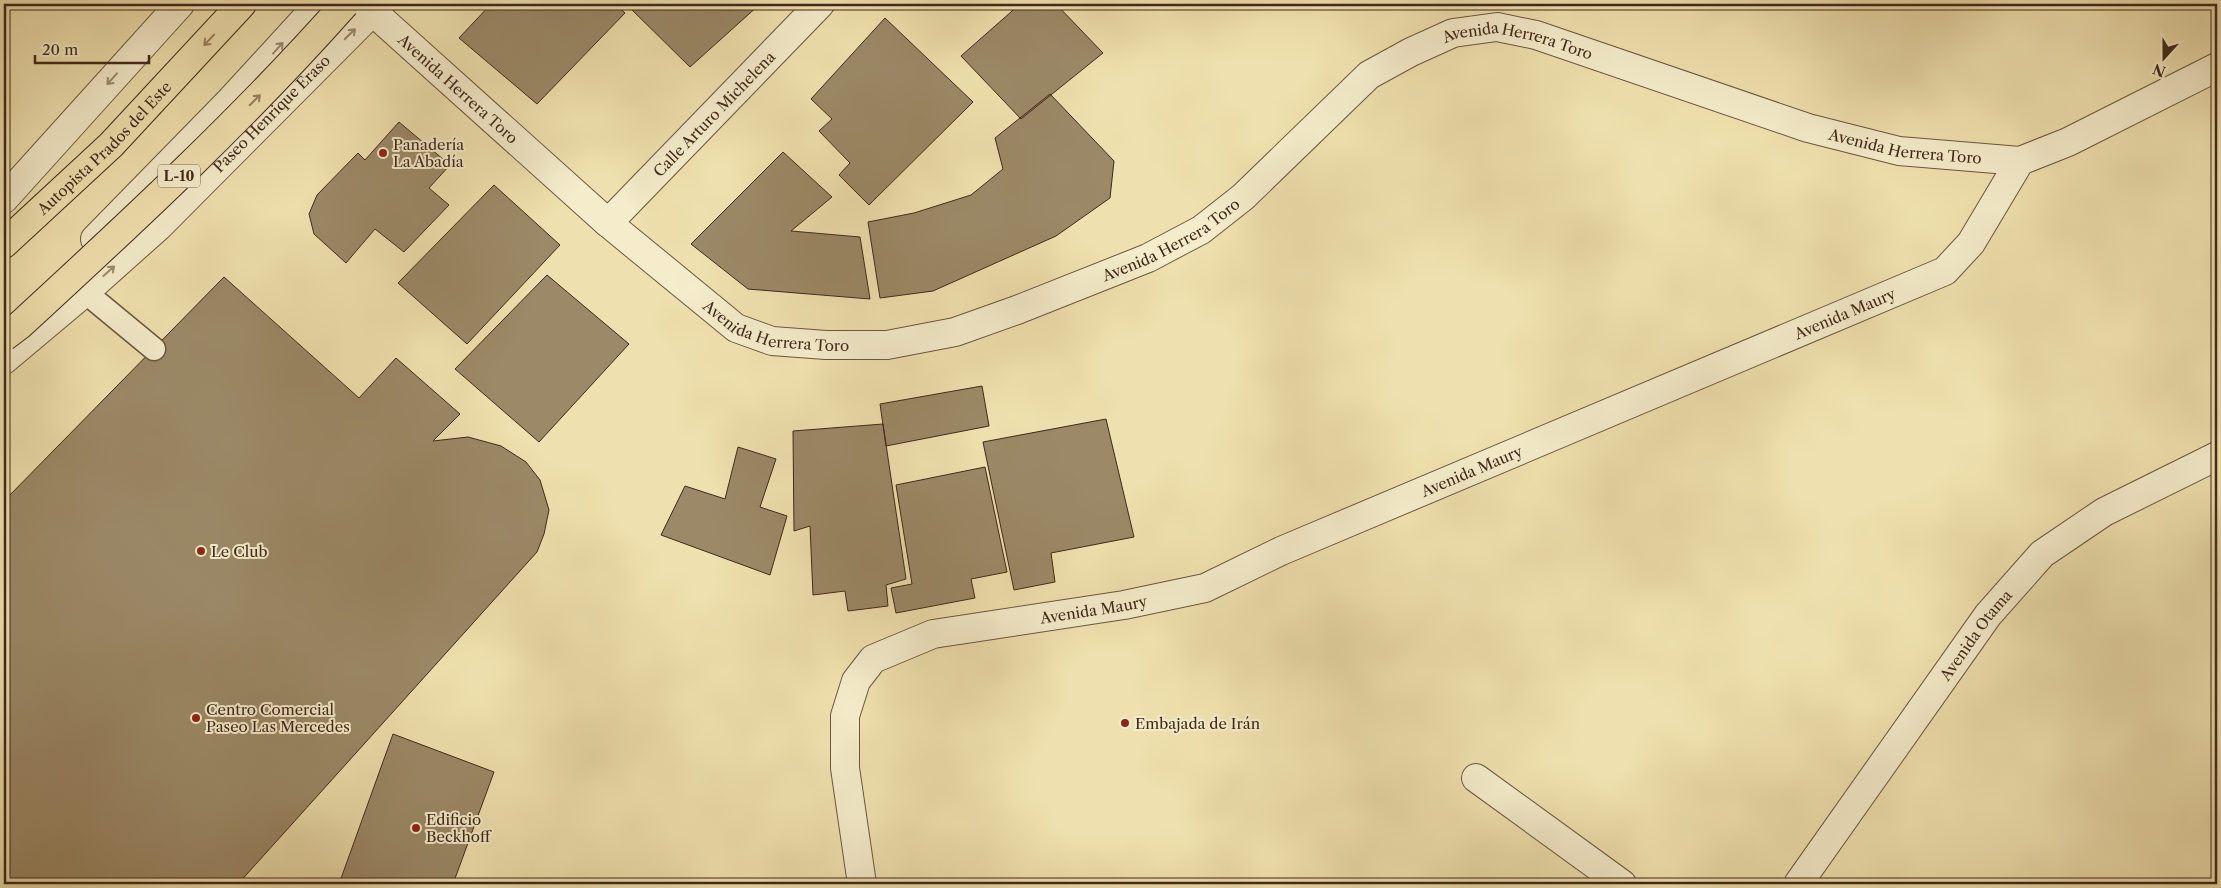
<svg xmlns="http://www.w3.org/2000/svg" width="2221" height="888" viewBox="0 0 2221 888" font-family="'Libre Caslon Text',serif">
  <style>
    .building { fill: #9b8967; stroke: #3f291a }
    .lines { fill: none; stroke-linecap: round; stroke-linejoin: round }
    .service-casing { stroke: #6b573f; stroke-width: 25 }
    .minor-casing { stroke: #6b573f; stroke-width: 30 }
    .tertiary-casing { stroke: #6b573f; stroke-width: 30 }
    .motorway-casing { stroke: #3f291a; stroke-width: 30 }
    .service { stroke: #f5eccb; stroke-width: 22 }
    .minor { stroke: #f5eccb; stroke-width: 28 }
    .tertiary { stroke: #f5eccb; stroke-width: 28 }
    .motorway { stroke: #efe1af; stroke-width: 28 }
    .motorway-bridge-casing { stroke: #3f291a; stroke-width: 30; stroke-linecap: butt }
    .motorway-bridge { stroke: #efe1af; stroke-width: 28 }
    .oneway { stroke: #9a8a72 }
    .oneway2 { stroke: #978564 }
    .poi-dot { fill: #8f2418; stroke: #f5eccb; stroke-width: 2 }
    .labels { text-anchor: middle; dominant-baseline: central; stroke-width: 4; stroke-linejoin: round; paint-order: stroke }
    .shield { fill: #f5eccb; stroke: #76644f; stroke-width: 1 }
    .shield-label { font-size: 14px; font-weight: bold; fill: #3f291a }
    .street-label { font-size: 15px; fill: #3f291a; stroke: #f5eccb }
    .poi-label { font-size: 15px; fill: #3f291a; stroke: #f5eccb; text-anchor: start }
  </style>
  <rect width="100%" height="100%" fill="#efe1af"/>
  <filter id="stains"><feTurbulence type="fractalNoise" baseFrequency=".004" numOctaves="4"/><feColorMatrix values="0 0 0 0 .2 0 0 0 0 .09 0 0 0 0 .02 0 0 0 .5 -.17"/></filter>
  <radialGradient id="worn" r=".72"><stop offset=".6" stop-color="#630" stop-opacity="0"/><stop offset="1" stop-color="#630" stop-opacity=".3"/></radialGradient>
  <path class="building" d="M491,4H615L625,13L537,104L459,38Z
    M626,4H759V5L690,67Z
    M1020,4H1056L1103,53L1021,119L961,56Z
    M885,18L973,102L869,205L839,175L850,163L819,131L832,119L811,99Z
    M1050,94L1114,161L1110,198L1056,236L933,291L880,298L868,222L914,213L971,195L1003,169L995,138Z
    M399,122L450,165L429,188L449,205L404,252L375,229L346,263L314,234L309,214L317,195L358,153L365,160Z
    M783,152L832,197L791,231L860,237L870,299L748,289L691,244Z
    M494,185L560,245L467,344L398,283Z
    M547,275L629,344L539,442L455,369Z
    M224,277L359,398L396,358L460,414L433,441L468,437L501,446L526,462L540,480L549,510L544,534L537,552L238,884H4V501Z
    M982,386L989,426L886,446L880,404Z
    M1106,419L1134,537L1051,553L1055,582L1014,590L983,442Z
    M883,424L906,579L886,585L888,606L848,611L845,591L813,595L810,526L794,531L793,431Z
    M738,447L776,459L760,507L787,516L770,575L661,535L685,486L725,499Z
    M985,467L1007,572L971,579L975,598L896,613L891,588L912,584L896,485Z
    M393,734L494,772L453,884H339Z"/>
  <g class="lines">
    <defs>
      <path id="service" d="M85,292L154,349"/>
      <g id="minor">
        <path id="s1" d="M372,11L608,223L736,328L772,341L826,345H887L955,332L1017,310L1148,258L1201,230L1243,197L1369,75L1411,52L1453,33L1497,27L1536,35L1808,128L1899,151L2020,161"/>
        <path id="s2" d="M608,223L820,4"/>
        <path d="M1476,778L1622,884"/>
        <path id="s3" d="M862,884L845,768V716L856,681L873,659L933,634L1124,605L1205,588L1281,551L1945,271L1971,243L2020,161L2068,142L2217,67"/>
        <path id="s4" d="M1798,884L1988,615L2042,554L2104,512L2217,456"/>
      </g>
      <g id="tertiary">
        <path d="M4,199L180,4"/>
        <path d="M95,239L231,100L319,4"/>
        <path id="s5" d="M4,360L85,292L159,226L380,4"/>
      </g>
      <g id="motorway">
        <path id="s6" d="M4,244L111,145L242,4"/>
      </g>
    </defs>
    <use href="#service" class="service-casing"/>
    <use href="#minor" class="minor-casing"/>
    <use href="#tertiary" class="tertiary-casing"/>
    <use href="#motorway" class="motorway-casing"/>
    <use href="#service" class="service"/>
    <use href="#minor" class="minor"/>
    <use href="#tertiary" class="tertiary"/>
    <use href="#motorway" class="motorway"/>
    <defs>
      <path id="motorway-bridge" d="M4,337L20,325C132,222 244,118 345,4"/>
    </defs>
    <use href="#motorway-bridge" class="motorway-bridge-casing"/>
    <use href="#motorway-bridge" class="motorway-bridge"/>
  </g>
  <defs><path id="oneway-shaft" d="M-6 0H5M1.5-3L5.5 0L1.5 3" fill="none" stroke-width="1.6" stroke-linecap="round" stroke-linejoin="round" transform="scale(1.25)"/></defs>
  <g class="oneway">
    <use href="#oneway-shaft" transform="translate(350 34) rotate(-45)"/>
    <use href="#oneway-shaft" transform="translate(278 48) rotate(-48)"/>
    <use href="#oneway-shaft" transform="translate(112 79) rotate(132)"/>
    <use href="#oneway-shaft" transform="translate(109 271) rotate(-42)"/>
  </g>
  <g class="oneway2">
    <use href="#oneway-shaft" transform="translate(209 40) rotate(133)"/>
    <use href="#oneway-shaft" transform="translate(255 100) rotate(-45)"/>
  </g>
  <g class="poi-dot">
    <circle cx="383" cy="153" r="5"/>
    <circle cx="201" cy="551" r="5"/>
    <circle cx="196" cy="718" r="5"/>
    <circle cx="1125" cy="723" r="5"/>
    <circle cx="416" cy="828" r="5"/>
  </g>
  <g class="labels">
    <rect class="shield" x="158" y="164.5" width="42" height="23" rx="4"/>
    <g class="shield-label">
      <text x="179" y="176">L-10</text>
    </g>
    <g class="street-label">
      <text stroke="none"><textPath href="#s1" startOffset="1361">Avenida Herrera Toro</textPath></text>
      <text stroke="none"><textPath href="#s1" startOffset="116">Avenida Herrera Toro</textPath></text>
      <text stroke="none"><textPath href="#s5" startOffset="364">Paseo Henrique Eraso</textPath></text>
      <text stroke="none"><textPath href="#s2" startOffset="152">Calle Arturo Michelena</textPath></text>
      <text stroke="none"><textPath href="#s1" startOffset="1766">Avenida Herrera Toro</textPath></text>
      <text stroke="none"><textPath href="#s6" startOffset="139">Autopista Prados del Este</textPath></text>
      <text stroke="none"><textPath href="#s1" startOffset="941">Avenida Herrera Toro</textPath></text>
      <text stroke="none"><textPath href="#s3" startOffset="1271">Avenida Maury</textPath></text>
      <text stroke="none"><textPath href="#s1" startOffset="521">Avenida Herrera Toro</textPath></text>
      <text stroke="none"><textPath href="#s3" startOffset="866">Avenida Maury</textPath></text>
      <text stroke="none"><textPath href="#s3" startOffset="461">Avenida Maury</textPath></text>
      <text stroke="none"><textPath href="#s4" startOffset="306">Avenida Otama</textPath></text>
    </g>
    <g class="poi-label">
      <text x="393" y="144">Panadería<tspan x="393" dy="17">La Abadía</tspan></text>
      <text x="211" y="551">Le Club</text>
      <text x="206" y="709">Centro Comercial<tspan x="206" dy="17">Paseo Las Mercedes</tspan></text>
      <text x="1135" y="723">Embajada de Irán</text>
      <text x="426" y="819">Edificio<tspan x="426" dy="17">Beckhoff</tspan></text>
    </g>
  </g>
  <rect width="2221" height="888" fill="none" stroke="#efe1af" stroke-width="20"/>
  <rect x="5" y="5" width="2211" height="878" fill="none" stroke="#3f291a" stroke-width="2.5"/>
  <rect x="10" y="10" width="2201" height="868" fill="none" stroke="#3f291a"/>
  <g transform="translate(2164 58) rotate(201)" stroke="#f5eccb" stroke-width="4" paint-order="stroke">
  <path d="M0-4L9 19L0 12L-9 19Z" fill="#3f291a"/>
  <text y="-8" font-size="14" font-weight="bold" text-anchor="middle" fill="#3f291a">N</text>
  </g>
  <path d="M35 55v8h114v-8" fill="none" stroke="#3f291a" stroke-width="2.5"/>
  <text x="42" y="55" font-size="15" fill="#3f291a" stroke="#f5eccb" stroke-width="4" paint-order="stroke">20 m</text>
  <rect width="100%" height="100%" filter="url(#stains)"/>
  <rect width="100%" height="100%" fill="url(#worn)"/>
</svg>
